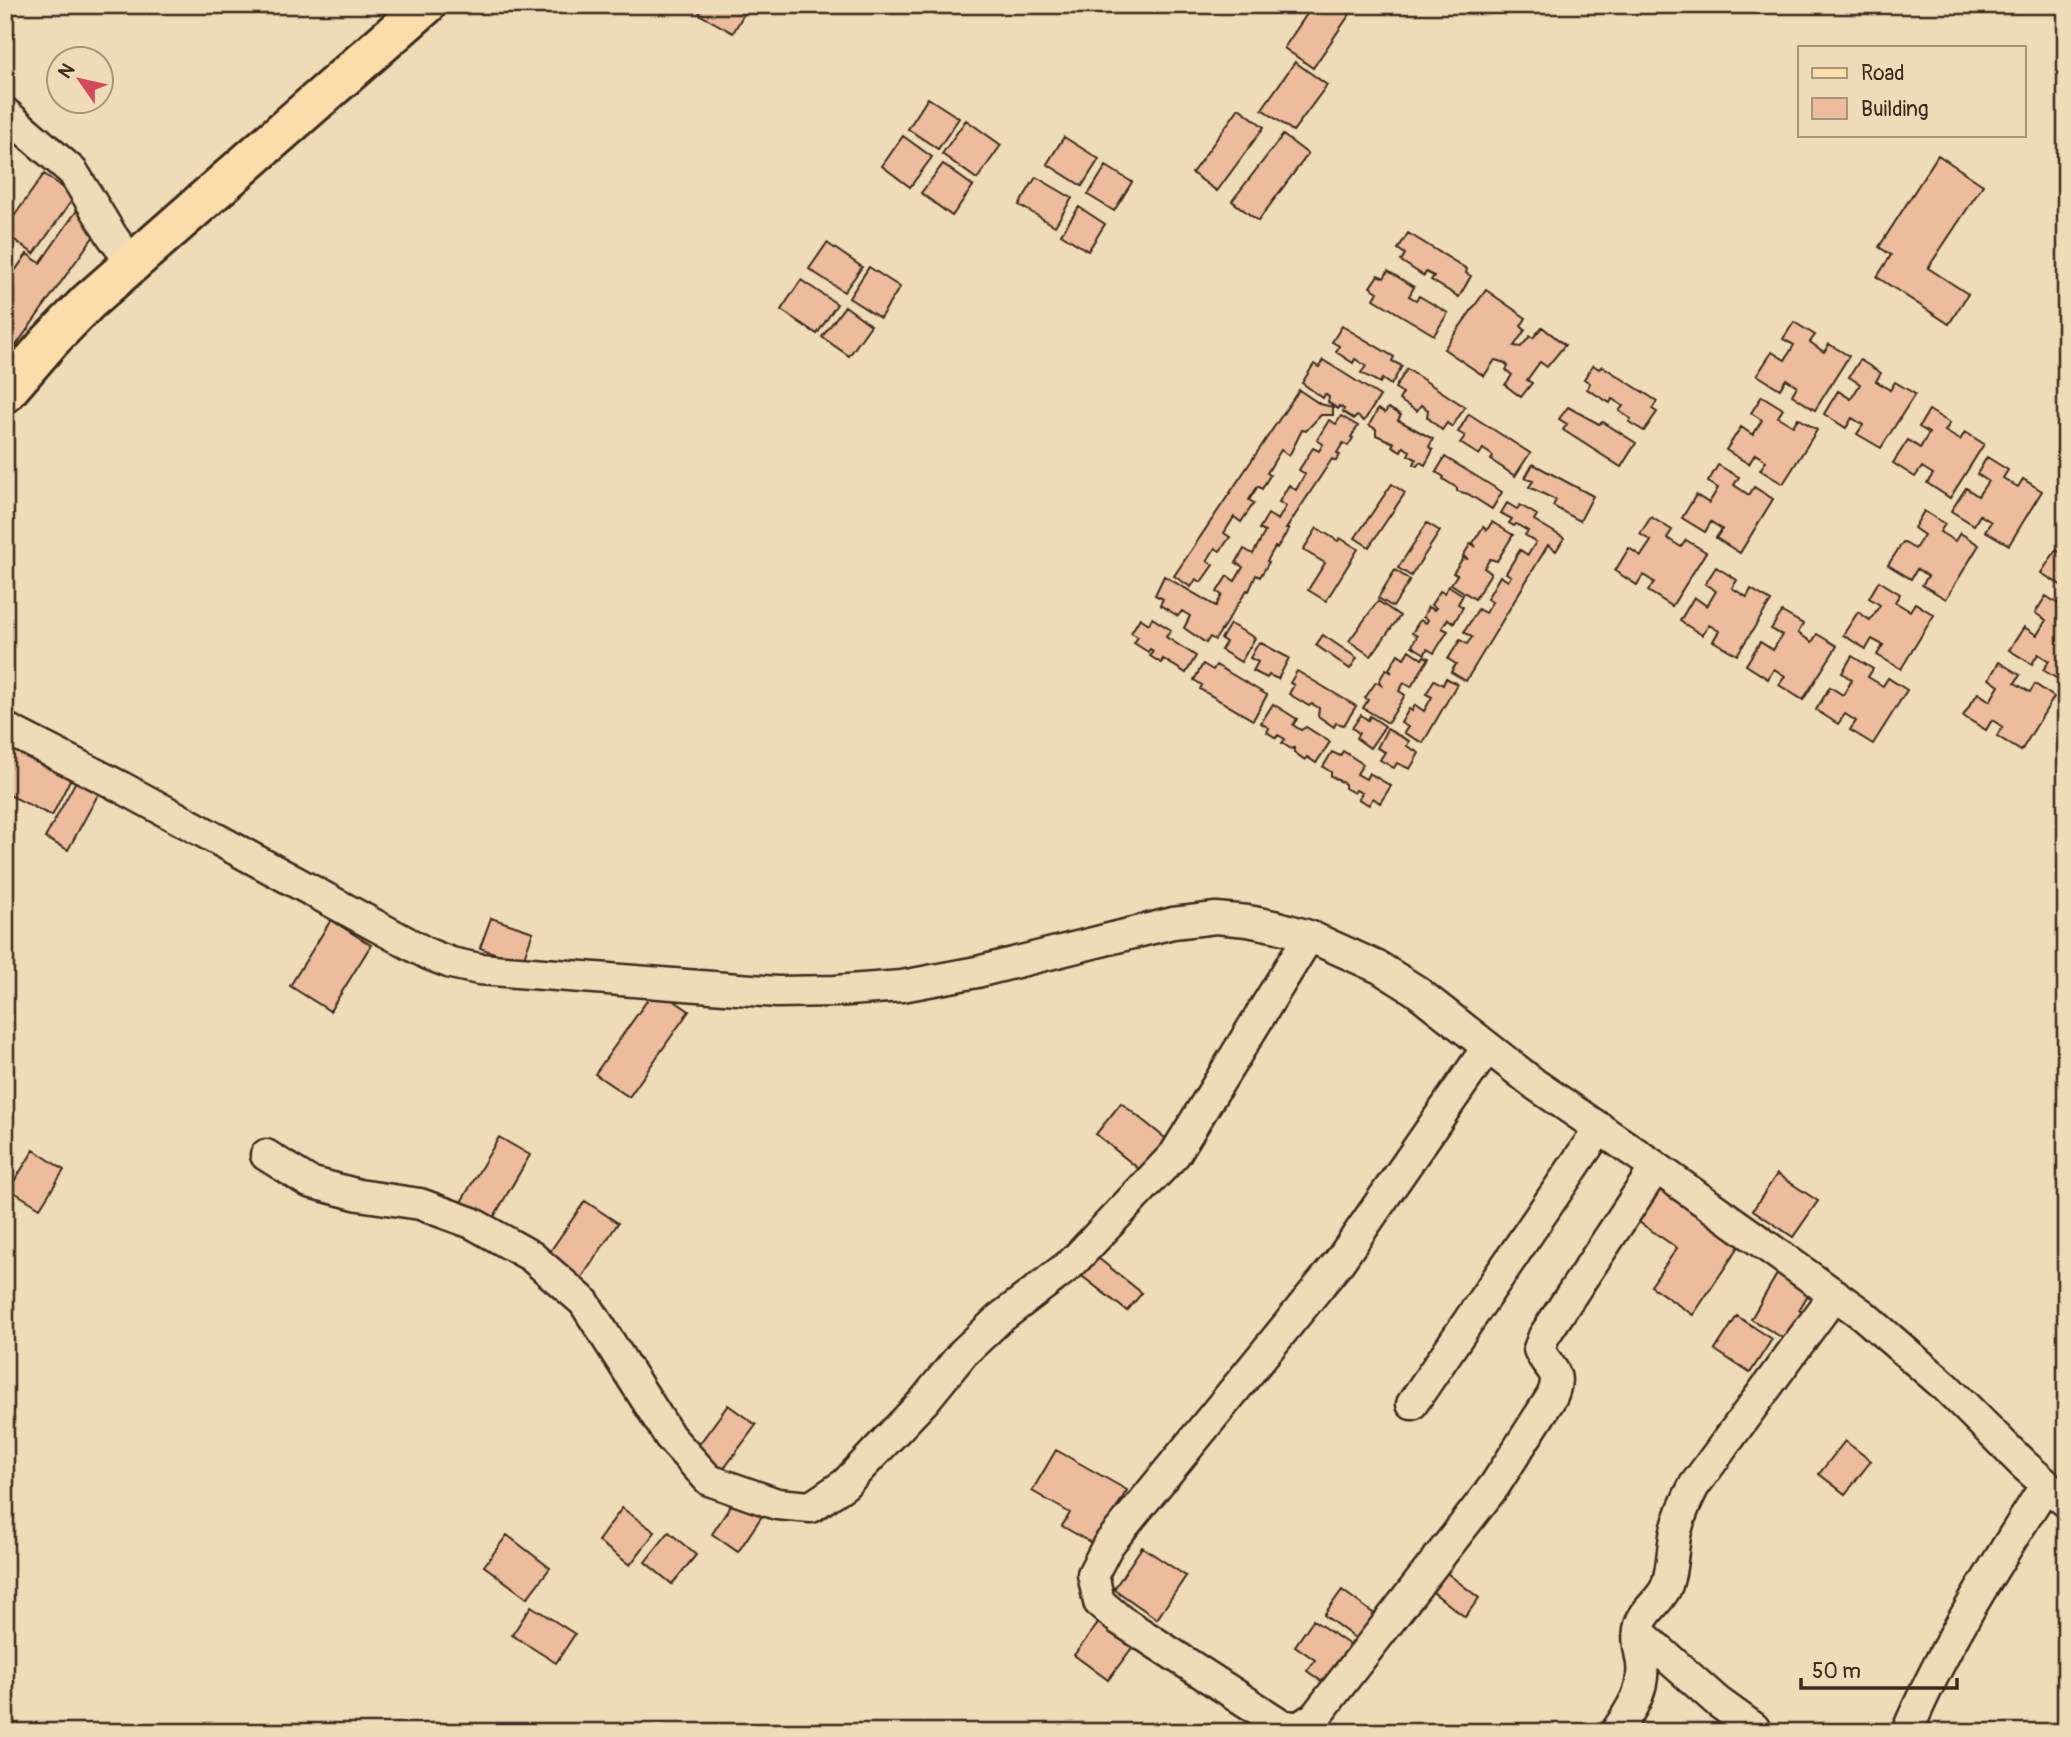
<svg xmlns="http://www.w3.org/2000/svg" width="2071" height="1737" viewBox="0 0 2071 1737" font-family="Pangolin,sans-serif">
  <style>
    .building { fill: #ecbc9c; stroke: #3b2a1e; stroke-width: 2 }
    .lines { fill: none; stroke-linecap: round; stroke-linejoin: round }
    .minor-casing { stroke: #3b2a1e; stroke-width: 35 }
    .major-casing { stroke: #3b2a1e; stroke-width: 44 }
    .minor { stroke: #f0dbb9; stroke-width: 30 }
    .major { stroke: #fbddab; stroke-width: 38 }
  </style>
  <rect width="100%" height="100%" fill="#f0dbb9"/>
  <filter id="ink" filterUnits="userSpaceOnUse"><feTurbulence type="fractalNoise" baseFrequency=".0143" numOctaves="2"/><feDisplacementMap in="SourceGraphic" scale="14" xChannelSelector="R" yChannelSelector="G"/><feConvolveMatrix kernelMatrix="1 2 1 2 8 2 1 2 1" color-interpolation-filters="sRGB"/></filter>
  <g filter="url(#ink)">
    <path class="building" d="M704,5H749L733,33L699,14Z
      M1313,5H1356L1313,68L1284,48Z
      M1295,62L1327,85L1293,131L1262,109Z
      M928,98L959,118L938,149L908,129Z
      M1239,108L1264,127L1217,191L1192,173Z
      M966,120L1001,145L977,179L942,154Z
      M1283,135L1308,154L1258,221L1232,201Z
      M903,136L932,157L910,187L882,166Z
      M1064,137L1099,159L1082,186L1047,164Z
      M1938,155L1983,185L1928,268L1968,294L1949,324L1877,277L1891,255L1879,247Z
      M943,164L973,186L952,216L921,193Z
      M1106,166L1132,182L1114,211L1088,195Z
      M44,174L75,196L34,254L5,233V229Z
      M1036,177L1072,198L1055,226L1019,205Z
      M1079,207L1105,224L1088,251L1061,234Z
      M78,209L101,226L7,358L5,357V285L27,254L40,263Z
      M1408,233L1467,269L1466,273L1471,276L1459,297L1431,280L1434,276L1426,272L1424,276L1401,261L1405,254L1398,249Z
      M827,243L862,267L844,292L809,269Z
      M869,267L900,287L880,318L849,298Z
      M1388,271L1414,287L1409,296L1416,300L1419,296L1448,313L1434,335L1374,299L1378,292L1370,287L1378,275L1384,278Z
      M801,280L837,304L817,334L781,310Z
      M1486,290L1526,318L1521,326L1525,330L1514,346L1521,347L1530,336L1533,338L1542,327L1565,345L1547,367L1540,362L1527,380L1532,383L1521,397L1505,385L1512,375L1506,370L1508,366L1505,363L1495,360L1484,376L1444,349Z
      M845,306L871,325L849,356L822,337Z
      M1794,322L1815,335L1810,342L1824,352L1829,344L1849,356L1815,410L1792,395L1797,386L1786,379L1780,389L1757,375L1772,352L1785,360L1794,345L1783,339Z
      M1342,326L1394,357L1392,361L1402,366L1391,385L1382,379L1380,383L1361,373L1366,366L1355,359L1353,363L1336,352L1339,346L1332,342Z
      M1323,360L1380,396L1364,421L1357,416L1354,419L1343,412L1344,409L1339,406L1338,409L1328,402L1329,397L1325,394L1323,398L1302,383L1314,364L1319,367Z
      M1860,360L1881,373L1876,381L1890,390L1895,382L1915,394L1881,448L1857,434L1863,425L1852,418L1846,428L1824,414L1838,391L1851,399L1860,384L1849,377Z
      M1593,365L1599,369L1602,366L1657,401L1652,409L1657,412L1644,431L1629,422L1631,419L1619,411L1623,406L1612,399L1610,403L1587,389L1590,383L1584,379Z
      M1407,369L1465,407L1452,427L1447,423L1442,430L1427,417L1428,410L1421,405L1417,411L1399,400L1403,393L1395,388Z
      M1299,390L1320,404L1333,407V415H1321L1306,431L1302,430L1289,456L1281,450L1267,473L1270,475L1262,489L1258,486L1249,500L1254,503L1241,522L1234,517L1224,533L1230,537L1220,551L1215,548L1207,561L1213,565L1201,582L1196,579L1191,587L1174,576Z
      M1762,396L1783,409L1778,417L1793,426L1798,418L1817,430L1783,484L1760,470L1766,461L1755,454L1749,464L1726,450L1741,427L1753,435L1762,420L1751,413Z
      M1568,407L1599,424L1603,422L1636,443L1621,467L1563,430L1567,424L1559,419Z
      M1388,408L1401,415L1398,420L1433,439L1429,447L1433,450L1425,465L1420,462L1417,466L1414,464L1416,459L1408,455L1410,451L1403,447L1401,451L1392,446L1394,443L1376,435V429L1369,425L1378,409L1385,413Z
      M1929,410L1950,423L1945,431L1960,440L1965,432L1984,444L1950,498L1927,483L1933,474L1922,467L1915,477L1893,463L1908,440L1920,448L1929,433L1919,427Z
      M1469,414L1530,453L1515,476L1491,460L1493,456L1483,449L1479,455L1460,443L1465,436L1458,432Z
      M1341,416L1358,426L1351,437L1353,438L1348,446L1343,443L1337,453L1340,455L1336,461L1332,459L1286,529H1289L1277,548L1275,547L1267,561L1269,562L1260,577L1256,575L1249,591L1247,590L1215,640L1210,637L1206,643L1184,628L1190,616L1182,611L1178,616L1160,605L1163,599L1155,595L1164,576L1216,606L1222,595L1217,592L1227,576L1235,581L1243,567L1236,563L1244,549L1253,554L1265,532L1259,529L1268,514L1278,520L1286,506L1279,502L1289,485L1296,490L1305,474L1299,470L1313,448L1319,451L1323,444L1317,440L1329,420L1336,424Z
      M1445,457L1502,492L1492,509L1468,494L1457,491V488L1443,479L1444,477L1436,472Z
      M1987,457L2008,470L2003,478L2018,487L2023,479L2042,491L2009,545L1985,531L1991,522L1980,515L1974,525L1951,511L1966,488L1978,496L1988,481L1977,474Z
      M1533,464L1593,496L1580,521L1553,506L1556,500L1529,487L1533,481L1525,478Z
      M1718,465L1739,477L1734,485L1749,495L1754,487L1773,499L1740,553L1716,538L1722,529L1711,522L1705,532L1682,518L1696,495L1709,503L1718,488L1708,482Z
      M1392,484L1405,493L1369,547L1355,538Z
      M1507,503L1517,509L1520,505L1537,515L1534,520L1564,538L1556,551L1548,545L1466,681L1451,672L1456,664L1448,659L1460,640L1467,644L1472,637L1464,632L1478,609L1485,613L1492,602L1487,599L1500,576L1508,581L1511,576L1506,573L1520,550L1528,555L1536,542L1525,535L1528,531L1516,524L1514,526L1509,523L1512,519L1501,513Z
      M1924,511L1945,524L1940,532L1955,541L1960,533L1979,545L1946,599L1922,585L1928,576L1917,569L1911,579L1888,565L1903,542L1915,549L1924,535L1914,528Z
      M1651,517L1672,530L1667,538L1681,547L1686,540L1706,552L1672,606L1648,591L1654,582L1643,575L1637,585L1615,571L1629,548L1641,556L1651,541L1640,534Z
      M1492,522L1513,535L1497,561L1490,559L1484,568L1491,573L1475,599L1451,584L1457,575L1453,573L1463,558L1468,559L1463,556L1471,543L1476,547L1473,543L1483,527L1487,530Z
      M1427,523L1440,531L1411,576L1398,568Z
      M1317,528L1338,541L1340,538L1358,549L1326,601L1308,590L1325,563L1303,550Z
      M2056,550L2066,556V583L2064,587L2041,573Z
      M1716,567L1737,580L1732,588L1747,597L1751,589L1771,601L1737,655L1713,641L1719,631L1709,625L1702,635L1680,621L1694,597L1707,606L1716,591L1705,584Z
      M1395,570L1410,580L1393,607L1378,598Z
      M1879,581L1900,594L1895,602L1910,611L1915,603L1934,615L1901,669L1877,655L1883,645L1872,639L1866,649L1843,635L1858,612L1870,620L1880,605L1869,598Z
      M1449,586L1463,595L1458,604L1463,607L1454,623L1448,619L1442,628L1448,631L1434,653L1427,649L1425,654L1412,646L1417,636L1412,633L1420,620L1426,623L1428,620L1423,617L1428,607L1434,610L1436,608L1431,605L1440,591L1444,593Z
      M2046,596L2066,609L2061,617L2066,620V684L2043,670L2049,661L2038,654L2032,664L2009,650L2024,627L2037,635L2046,620L2035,613Z
      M1378,601L1400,616L1371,656L1349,641Z
      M1782,612L1803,624L1798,633L1812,642L1817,634L1837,646L1803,700L1779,685L1785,676L1774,669L1768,679L1746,665L1760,642L1773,650L1782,635L1771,629Z
      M1140,618L1149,624L1152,618L1171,630L1166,637L1196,656L1186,673L1163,659L1161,663L1150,656L1153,651L1150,649L1148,652L1134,643L1138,637L1131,633Z
      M1230,624L1255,638L1241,662L1221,650L1226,642L1221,639Z
      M1323,635L1357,658L1350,669L1316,645Z
      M1259,642L1289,658L1278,679L1269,675L1267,678L1253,671L1258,662L1250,658Z
      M1409,650L1422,659L1424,656L1429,658L1411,687L1404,683L1399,691L1405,695L1388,723L1363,708L1368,700L1365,698L1376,682L1381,685L1379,681L1386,669L1392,673L1389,669L1398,654L1404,658Z
      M1852,656L1873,669L1868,677L1883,686L1888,678L1907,690L1873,744L1850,730L1856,721L1845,714L1838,724L1816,710L1830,687L1843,695L1852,680L1842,673Z
      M1999,662L2020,675L2015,683L2030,692L2035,684L2054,697L2021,751L1997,736L2003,727L1992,720L1986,730L1963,716L1978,693L1990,701L1999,686L1989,679Z
      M1203,664L1213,670L1216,665L1267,695L1253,720L1200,689L1202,685L1194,680Z
      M1297,671L1356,706L1344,725L1336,723L1334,727L1318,716L1319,708L1312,704L1309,706L1289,694L1294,685L1290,683Z
      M1446,678L1457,684L1423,743L1404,733L1408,727L1401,723L1409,709L1412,711L1415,705L1424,711L1432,697L1426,694L1434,680L1443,685Z
      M1273,704L1297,719L1293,725L1301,730L1306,727L1330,742L1316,763L1307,757L1305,760L1294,752V748L1291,749L1282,743L1285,739L1278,735L1276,738L1267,732L1269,728L1261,723Z
      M1361,715L1368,720L1370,716L1385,726L1370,748L1356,738L1359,733L1352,728Z
      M1387,729L1409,741L1407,746L1419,753L1410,769L1397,763L1394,768L1380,760L1385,752L1377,748Z
      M7,747L71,778L52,816L5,793Z
      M1343,751L1363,764L1357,774L1366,779L1369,773L1391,786L1380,803L1373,798L1369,805L1358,799L1362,793L1356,790L1354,793L1345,788V784L1331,776V772L1323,767L1332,752L1340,756Z
      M76,781L99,793L68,850L45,838Z
      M491,918L533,932L522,963L480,948Z
      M331,920L371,945L330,1011L290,986Z
      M656,988L689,1011L629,1097L595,1074Z
      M1121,1103L1170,1142L1145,1174L1096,1134Z
      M499,1137L530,1155L488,1227L457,1209Z
      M34,1150L64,1170L40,1208L9,1189Z
      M1777,1174L1818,1201L1793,1237L1753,1210Z
      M1655,1187L1740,1245L1693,1315L1651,1286L1677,1248L1633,1218Z
      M585,1201L618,1223L581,1279L547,1256Z
      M1093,1254L1142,1293L1127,1311L1078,1273Z
      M1780,1269L1812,1288L1799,1310L1807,1315L1791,1343L1751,1319Z
      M1737,1316L1772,1339L1750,1373L1715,1350Z
      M728,1405L756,1425L720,1474L692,1454Z
      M1845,1441L1871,1461L1845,1494L1819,1474Z
      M1056,1450L1127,1490L1095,1545L1062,1526L1070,1513L1032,1491Z
      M738,1495L764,1513L738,1552L712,1534Z
      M622,1508L655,1532L630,1565L598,1541Z
      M669,1532L696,1555L672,1584L645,1562Z
      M507,1535L550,1568L527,1598L484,1566Z
      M1142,1547L1186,1576L1157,1619L1114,1589Z
      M1443,1570L1479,1598L1465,1617L1429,1589Z
      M1342,1590L1377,1616L1359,1641L1324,1615Z
      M531,1606L575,1634L556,1663L512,1635Z
      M1104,1616L1137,1641L1108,1680L1074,1655Z
      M1313,1620L1353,1647L1327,1685L1307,1671L1315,1660L1295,1646Z"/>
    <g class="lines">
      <defs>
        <path id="minor" d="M5,113L73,172L112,236L131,262
          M5,728L121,787L428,954L451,963L479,969L777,992L835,991L902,986L977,972L1173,923L1216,918L1248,921L1278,927L1309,936L1380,968L1415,990L1536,1085L1656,1167L1863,1315L1946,1387L2023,1464L2066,1502
          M1487,1048L1339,1262L1108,1545L1093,1574L1099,1602L1120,1620L1282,1725L1298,1728L1315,1717L1495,1485L1552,1396C1563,1370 1548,1370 1539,1349L1544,1336L1656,1167
          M266,1155L309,1182L359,1195L420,1204L472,1223L531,1256L584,1302L670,1437L709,1480L777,1504L811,1507L845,1484L924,1401L963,1353L999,1319L1072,1263L1175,1154L1309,936
          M1412,1404L1600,1128
          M1639,1632L1718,1702L1754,1728
          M1616,1732C1631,1710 1645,1690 1642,1663C1640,1650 1636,1638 1640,1625C1644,1610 1662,1600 1667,1585C1673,1567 1672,1549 1676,1531C1680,1515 1686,1501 1694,1486L1835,1294
          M1907,1732C1944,1644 1995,1566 2045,1486"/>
        <path id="major" d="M5,393L50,341L88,302L426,5"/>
      </defs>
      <use href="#minor" class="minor-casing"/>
      <use href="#major" class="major-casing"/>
      <use href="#minor" class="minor"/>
      <use href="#major" class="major"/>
    </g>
  </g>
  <rect width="2071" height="1737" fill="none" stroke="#f0dbb9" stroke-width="28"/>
  <rect x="14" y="14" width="2043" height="1709" fill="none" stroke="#3b2a1e" stroke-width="2.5" filter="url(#ink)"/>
  <rect x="1798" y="46" width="228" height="91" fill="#f0dbb9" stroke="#a8947b" stroke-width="2"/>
  <rect x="1812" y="68" width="35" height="10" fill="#fbddab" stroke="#a8947b" stroke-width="2"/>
  <text x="1861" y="80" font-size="21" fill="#3b2a1e">Road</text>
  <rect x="1812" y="98" width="35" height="21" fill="#ecbc9c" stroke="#a8947b" stroke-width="2"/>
  <text x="1861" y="116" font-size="21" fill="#3b2a1e">Building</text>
  <g transform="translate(80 80) rotate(304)"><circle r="33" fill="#f0dbb9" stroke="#a8947b" stroke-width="2"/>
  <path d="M0-5L12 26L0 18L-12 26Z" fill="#d1495b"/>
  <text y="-10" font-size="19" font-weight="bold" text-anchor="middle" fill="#3b2a1e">N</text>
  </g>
  <path d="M1801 1678v10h156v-10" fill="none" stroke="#3b2a1e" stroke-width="3.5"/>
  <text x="1812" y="1678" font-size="21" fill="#3b2a1e" stroke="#f0dbb9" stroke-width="5" paint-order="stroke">50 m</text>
</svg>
